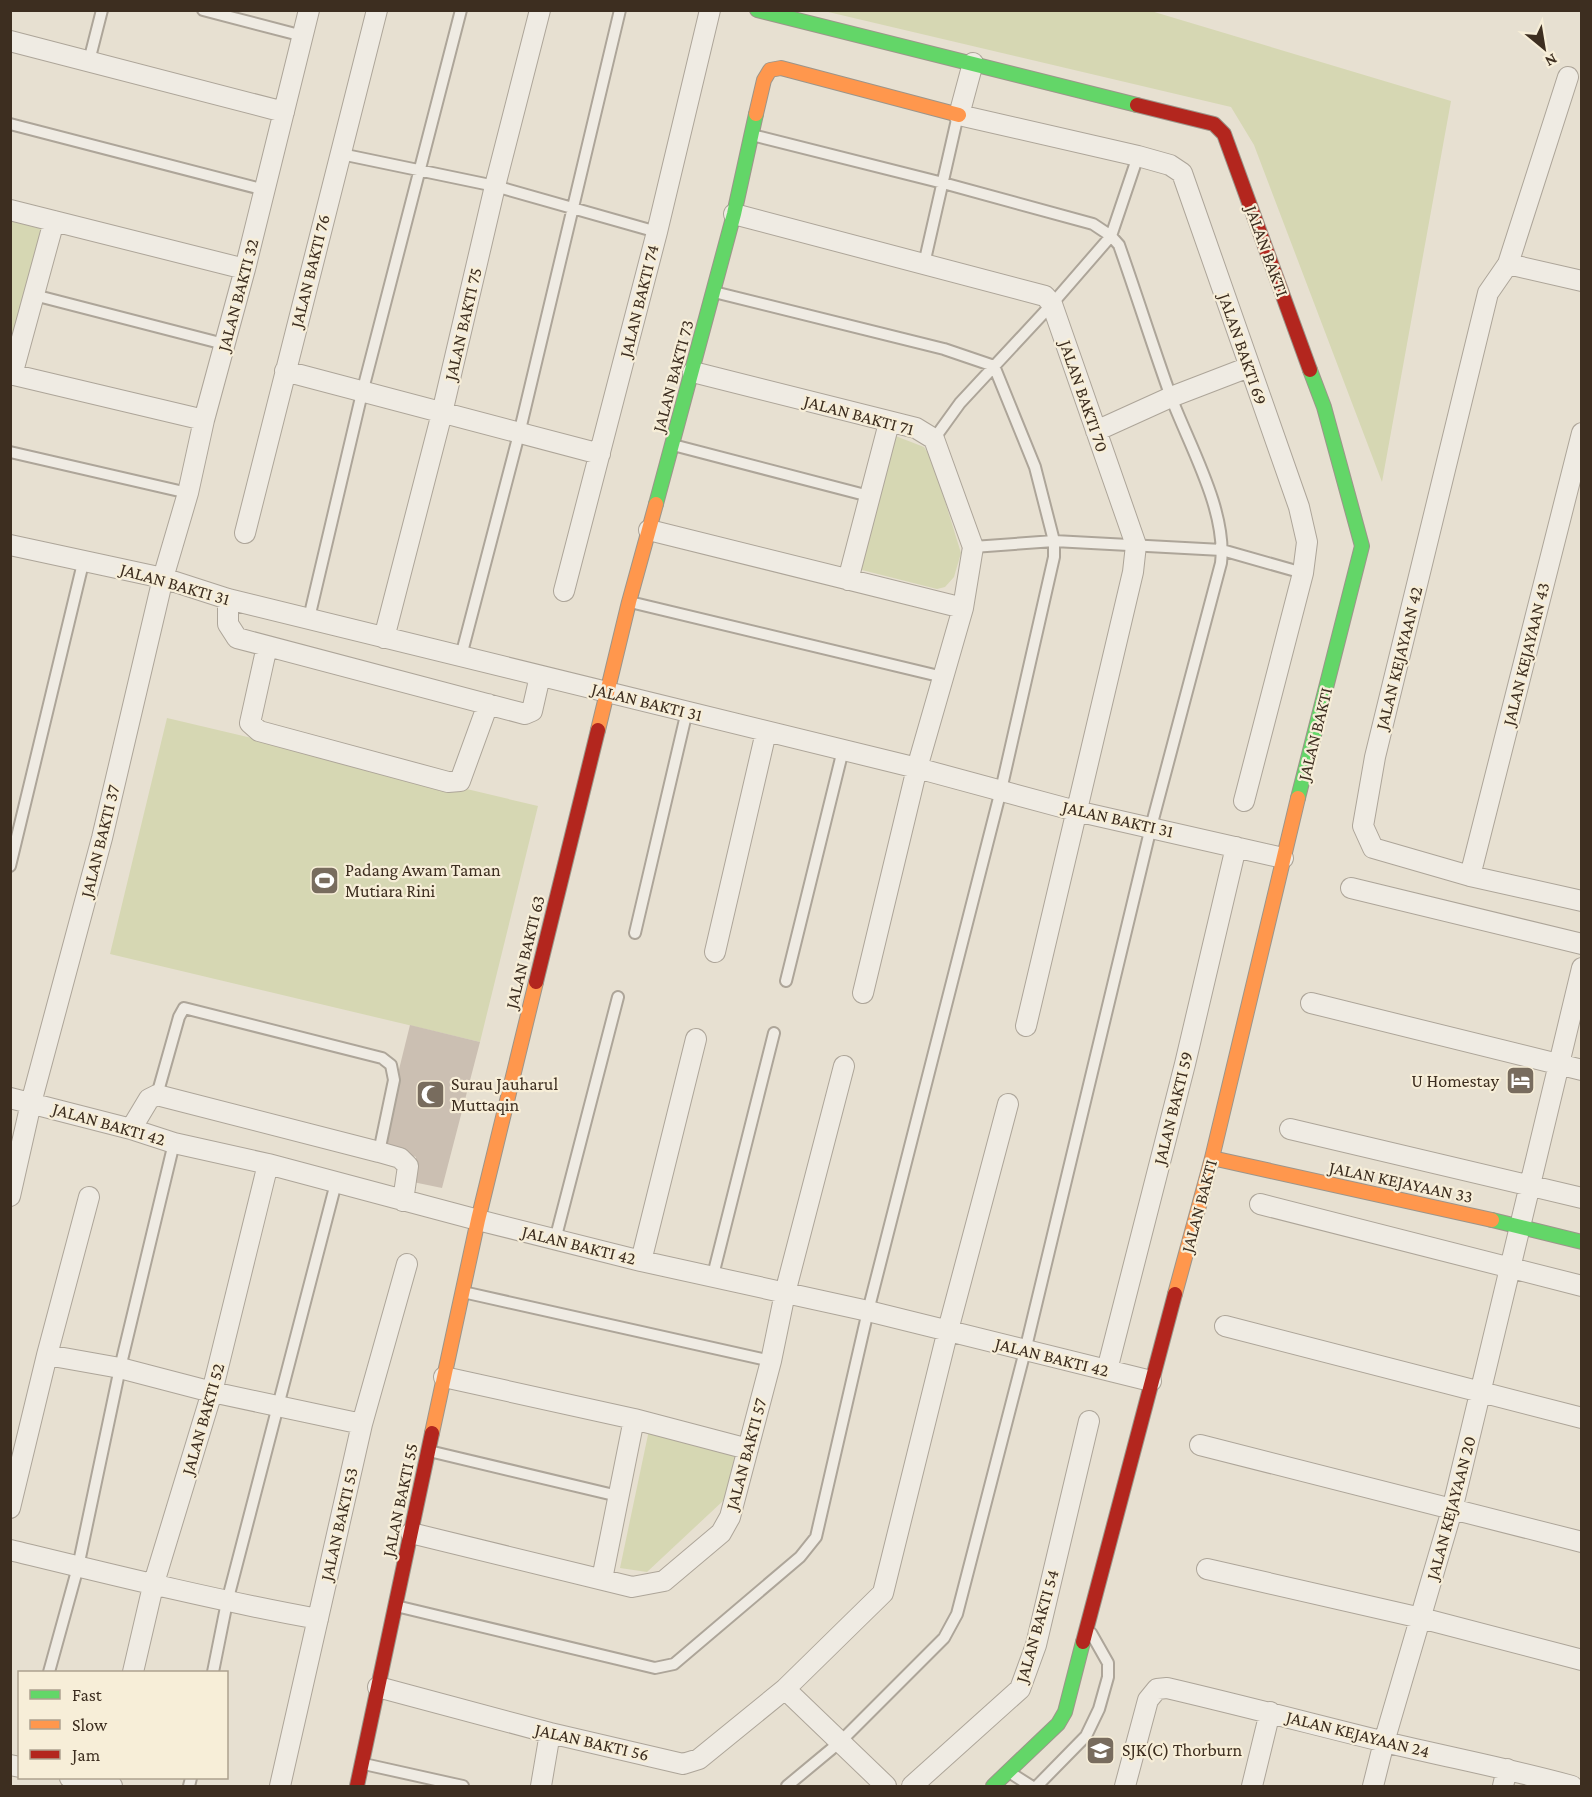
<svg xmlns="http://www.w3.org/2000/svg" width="1592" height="1797" viewBox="0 0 1592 1797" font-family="'Crimson Pro',serif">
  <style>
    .green { fill: #d6d7b3 }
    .building { fill: #cbbfb2 }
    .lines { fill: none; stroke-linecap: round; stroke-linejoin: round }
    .lane-casing { stroke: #ada599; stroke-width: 14 }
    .street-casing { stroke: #ada599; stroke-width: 22 }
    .fast-casing { stroke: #9c958a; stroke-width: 16 }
    .slow-casing { stroke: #9c958a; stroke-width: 16 }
    .jam-casing { stroke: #9c958a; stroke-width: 16 }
    .lane { stroke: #efebe3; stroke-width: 10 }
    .street { stroke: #efebe3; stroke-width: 20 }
    .fast { stroke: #63d668; stroke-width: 14 }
    .slow { stroke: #ff974d; stroke-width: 14 }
    .jam { stroke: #b3261e; stroke-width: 14 }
    .labels { text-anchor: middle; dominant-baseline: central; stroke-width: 4.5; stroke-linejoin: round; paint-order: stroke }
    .street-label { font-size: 18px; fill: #3d2e20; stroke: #f7eed8 }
    .poi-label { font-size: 18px; fill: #3d2e20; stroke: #f7eed8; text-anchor: start }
  </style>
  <rect width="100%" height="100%" fill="#e7e0d1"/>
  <path class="green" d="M824,11H1151L1451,101L1382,482L1254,145L1231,107Z
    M11,221L46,230L11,357Z
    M893,435L924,447L932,459L961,553L954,577L945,587L937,589L858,569Z
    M167,718L538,806L480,1042L110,954Z
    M649,1430L739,1453L724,1500L647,1572L620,1568Z"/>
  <path class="building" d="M410,1025L480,1042L442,1188L413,1182L416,1157L380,1146Z"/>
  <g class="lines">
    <defs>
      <path id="lane" d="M203,10L303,36
        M89,61L102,10
        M10,124L265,190
        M752,135L943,183L1093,224L1111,236L1119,245C1137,296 1153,347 1171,397C1190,447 1227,511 1221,563L1151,827L1025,1351L957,1614L944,1638L840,1742L787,1786
        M341,154L495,186L657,232
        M924,264L958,115
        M34,295L224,344
        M934,439L960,403L1052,304L1111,236L1138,156
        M673,445L869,496
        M10,452L188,493
        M973,547L1054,541L1222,550L1303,573
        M630,602L943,677
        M309,618L362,393L461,10
        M461,656L519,434L620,10
        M10,866L84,559
        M635,933L687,711
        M786,981L843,750
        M157,1095L179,1017L184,1008L382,1058L391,1065L394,1080L379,1152
        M555,1240L618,997
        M713,1275L774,1033
        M463,1292L771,1361
        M429,1451L618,1496
        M396,1606L655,1668L674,1664L800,1557L816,1537L868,1311L1001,790L1054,557V541L1035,467L994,366L944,349L714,292
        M49,1672L78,1567L120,1368L174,1143
        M213,1672L227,1602L336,1183
        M364,1764L463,1786
        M1009,1772L1031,1786
        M189,1786L191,1778
        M1037,1786L1086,1736L1099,1709L1108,1677V1663L1091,1633"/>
      <path id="street" d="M10,41L284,112
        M973,63L959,115L1138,156L1170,165L1182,173L1299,507L1307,542L1303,573L1244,801
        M1568,77L1508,264L1488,293L1375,757L1363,826L1373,848L1470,876L1582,901
        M10,210L245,269
        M734,214L1045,296L1052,304L1136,545L1133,572L1026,1026
        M1508,264L1582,281
        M285,371L600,454
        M693,372L916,428L934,439L973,547L963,608L917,768L863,993
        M10,374L204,420
        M12,375L54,221
        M1096,431L1171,397L1249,367
        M649,530L963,608
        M245,533L377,10
        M10,545L163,578L228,599L917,768L1076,811L1283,858
        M848,580L889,423
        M564,591L657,232L710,10
        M228,599V624L237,638L525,714L532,711L540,676
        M384,638L442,413L495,186L540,10
        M267,646L250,723L259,731L448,782L460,781L488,704
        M1470,876L1582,433
        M1351,888L1582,944
        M715,952L766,732
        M1311,1003L1582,1070
        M10,1098L131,1129L174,1143L268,1164L478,1220L641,1261L868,1311L1151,1381
        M131,1129L149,1099L157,1095L379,1152L400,1158L408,1166L403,1201
        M1290,1129L1582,1198
        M10,1196L31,1103L102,838L163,578L188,493L204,420L245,269L309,10
        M1260,1204L1582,1286
        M641,1261L696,1039
        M1225,1326L1582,1418
        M47,1355L120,1368L212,1392L362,1424
        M1107,1370L1185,1064L1236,847
        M444,1377L634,1419L748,1449
        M1200,1445L1582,1542
        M10,1508L47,1355L89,1197
        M411,1533L632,1587L664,1581L721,1533L730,1517L771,1361L785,1293L844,1066
        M10,1550C113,1575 214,1600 318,1619
        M1207,1569L1421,1618L1582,1660
        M602,1579L634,1419
        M133,1672L153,1586L212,1392L268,1164
        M378,1687L550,1733L683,1764L699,1759L785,1689L883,1593L948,1330L1008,1104
        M785,1689L886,1786
        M10,1765L20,1767
        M70,1778L112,1786
        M280,1786L362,1424L407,1264
        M541,1786L550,1733
        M912,1786L1020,1689L1036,1645L1089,1421
        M1125,1786L1148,1700L1157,1689L1167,1688C1240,1705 1312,1724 1385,1742C1447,1757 1510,1769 1572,1786
        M1252,1786L1270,1712
        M1373,1786L1384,1742L1452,1510L1582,968
        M1503,1786L1507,1769"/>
      <path id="fast" d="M757,10L1137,105
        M656,504L734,214L756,114
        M1298,798L1362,546L1324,407L1310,370
        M1492,1220L1582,1242
        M993,1786L1058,1724L1065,1712L1083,1642"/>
      <path id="slow" d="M756,114L764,80L770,70L781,68L959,115
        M598,730L629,602L656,504
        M1212,1158L1492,1220
        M1175,1294L1212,1158L1298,798
        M432,1433L478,1220L536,982"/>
      <path id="jam" d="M1137,105L1214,124L1224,134L1310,370
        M536,982L598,730
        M1083,1642L1175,1294
        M357,1786L432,1433"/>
    </defs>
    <use href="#lane" class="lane-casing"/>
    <use href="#street" class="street-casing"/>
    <use href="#fast" class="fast-casing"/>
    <use href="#slow" class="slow-casing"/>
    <use href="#jam" class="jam-casing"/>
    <use href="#lane" class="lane"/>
    <use href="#street" class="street"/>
    <use href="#fast" class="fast"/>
    <use href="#slow" class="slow"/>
    <use href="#jam" class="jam"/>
  </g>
  <defs>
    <symbol id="stadium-square" viewBox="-11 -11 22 22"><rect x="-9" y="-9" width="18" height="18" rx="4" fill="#786c5e" stroke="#f7eed8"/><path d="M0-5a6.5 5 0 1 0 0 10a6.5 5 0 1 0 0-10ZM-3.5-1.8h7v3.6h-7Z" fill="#fff"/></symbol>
    <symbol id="hotel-square" viewBox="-11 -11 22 22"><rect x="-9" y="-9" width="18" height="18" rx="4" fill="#786c5e" stroke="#f7eed8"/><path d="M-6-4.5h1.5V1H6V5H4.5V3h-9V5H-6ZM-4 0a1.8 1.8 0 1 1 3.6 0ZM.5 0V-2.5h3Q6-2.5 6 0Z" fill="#fff"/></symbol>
    <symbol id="mosque-square" viewBox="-11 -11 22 22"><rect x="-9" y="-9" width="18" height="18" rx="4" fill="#786c5e" stroke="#f7eed8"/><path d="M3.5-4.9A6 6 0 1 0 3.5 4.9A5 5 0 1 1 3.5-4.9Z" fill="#fff"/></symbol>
    <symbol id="school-square" viewBox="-11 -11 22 22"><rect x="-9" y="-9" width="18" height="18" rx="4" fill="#786c5e" stroke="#f7eed8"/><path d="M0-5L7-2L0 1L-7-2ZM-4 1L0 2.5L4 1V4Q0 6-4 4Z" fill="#fff"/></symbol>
  </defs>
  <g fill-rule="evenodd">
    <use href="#stadium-square" x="308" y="864" width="33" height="33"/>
    <use href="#hotel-square" x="1504" y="1064" width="33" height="33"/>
    <use href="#mosque-square" x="414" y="1078" width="33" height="33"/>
    <use href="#school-square" x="1084" y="1734" width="33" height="33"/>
  </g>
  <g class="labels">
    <g class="street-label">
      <text transform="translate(1267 251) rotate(70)">JALAN BAKTI</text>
      <text transform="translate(310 271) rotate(-76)">JALAN BAKTI 76</text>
      <text transform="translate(238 295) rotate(-75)">JALAN BAKTI 32</text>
      <text transform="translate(639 301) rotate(-76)">JALAN BAKTI 74</text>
      <text transform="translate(463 324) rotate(-77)">JALAN BAKTI 75</text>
      <text transform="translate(1243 349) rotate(71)">JALAN BAKTI 69</text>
      <text transform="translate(673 376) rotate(-75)">JALAN BAKTI 73</text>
      <text transform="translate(1084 396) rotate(71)">JALAN BAKTI 70</text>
      <text transform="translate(859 415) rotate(15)">JALAN BAKTI 71</text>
      <text transform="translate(175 584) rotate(16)">JALAN BAKTI 31</text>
      <text transform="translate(1526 654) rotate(-76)">JALAN KEJAYAAN 43</text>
      <text transform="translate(1399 658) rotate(-76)">JALAN KEJAYAAN 42</text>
      <text transform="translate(647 702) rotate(14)">JALAN BAKTI 31</text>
      <text transform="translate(1315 734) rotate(-76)">JALAN BAKTI</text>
      <text transform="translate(1118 819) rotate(13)">JALAN BAKTI 31</text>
      <text transform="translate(100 841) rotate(-76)">JALAN BAKTI 37</text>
      <text transform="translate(525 952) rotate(-76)">JALAN BAKTI 63</text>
      <text transform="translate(1173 1108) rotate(-76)">JALAN BAKTI 59</text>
      <text transform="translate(109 1124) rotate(16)">JALAN BAKTI 42</text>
      <text transform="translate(1401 1182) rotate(12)">JALAN KEJAYAAN 33</text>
      <text transform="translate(1199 1206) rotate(-75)">JALAN BAKTI</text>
      <text transform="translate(579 1245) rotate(14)">JALAN BAKTI 42</text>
      <text transform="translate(1052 1357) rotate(14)">JALAN BAKTI 42</text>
      <text transform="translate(203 1419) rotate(-74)">JALAN BAKTI 52</text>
      <text transform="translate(746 1454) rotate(-75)">JALAN BAKTI 57</text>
      <text transform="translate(400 1500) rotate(-78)">JALAN BAKTI 55</text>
      <text transform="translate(1451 1508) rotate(-75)">JALAN KEJAYAAN 20</text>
      <text transform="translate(339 1524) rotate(-77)">JALAN BAKTI 53</text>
      <text transform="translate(1037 1626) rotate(-74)">JALAN BAKTI 54</text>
      <text transform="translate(1358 1734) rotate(14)">JALAN KEJAYAAN 24</text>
      <text transform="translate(592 1742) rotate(13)">JALAN BAKTI 56</text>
    </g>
    <g class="poi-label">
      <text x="345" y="870">Padang Awam Taman<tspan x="345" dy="21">Mutiara Rini</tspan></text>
      <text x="1499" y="1081" text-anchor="end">U Homestay</text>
      <text x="451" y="1084">Surau Jauharul<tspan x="451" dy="21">Muttaqin</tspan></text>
      <text x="1122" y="1750">SJK(C) Thorburn</text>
    </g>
  </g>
  <rect width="1592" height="1797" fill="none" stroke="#3d2e20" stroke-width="24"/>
  <rect x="18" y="1671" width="210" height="108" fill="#f7eed8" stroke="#ada18e" stroke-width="1.5"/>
  <rect x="30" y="1690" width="30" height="9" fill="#63d668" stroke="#ada18e" stroke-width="1.5"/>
  <text x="72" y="1701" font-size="18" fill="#3d2e20">Fast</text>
  <rect x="30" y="1720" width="30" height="9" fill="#ff974d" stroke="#ada18e" stroke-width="1.5"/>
  <text x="72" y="1731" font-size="18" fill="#3d2e20">Slow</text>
  <rect x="30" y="1750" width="30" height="9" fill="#b3261e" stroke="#ada18e" stroke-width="1.5"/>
  <text x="72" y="1761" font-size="18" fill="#3d2e20">Jam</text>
  <g transform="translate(1544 48) rotate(150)" stroke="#f7eed8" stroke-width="4.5" paint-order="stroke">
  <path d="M0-4.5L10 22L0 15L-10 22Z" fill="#3d2e20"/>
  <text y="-9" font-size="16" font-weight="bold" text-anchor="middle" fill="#3d2e20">N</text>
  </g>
</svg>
